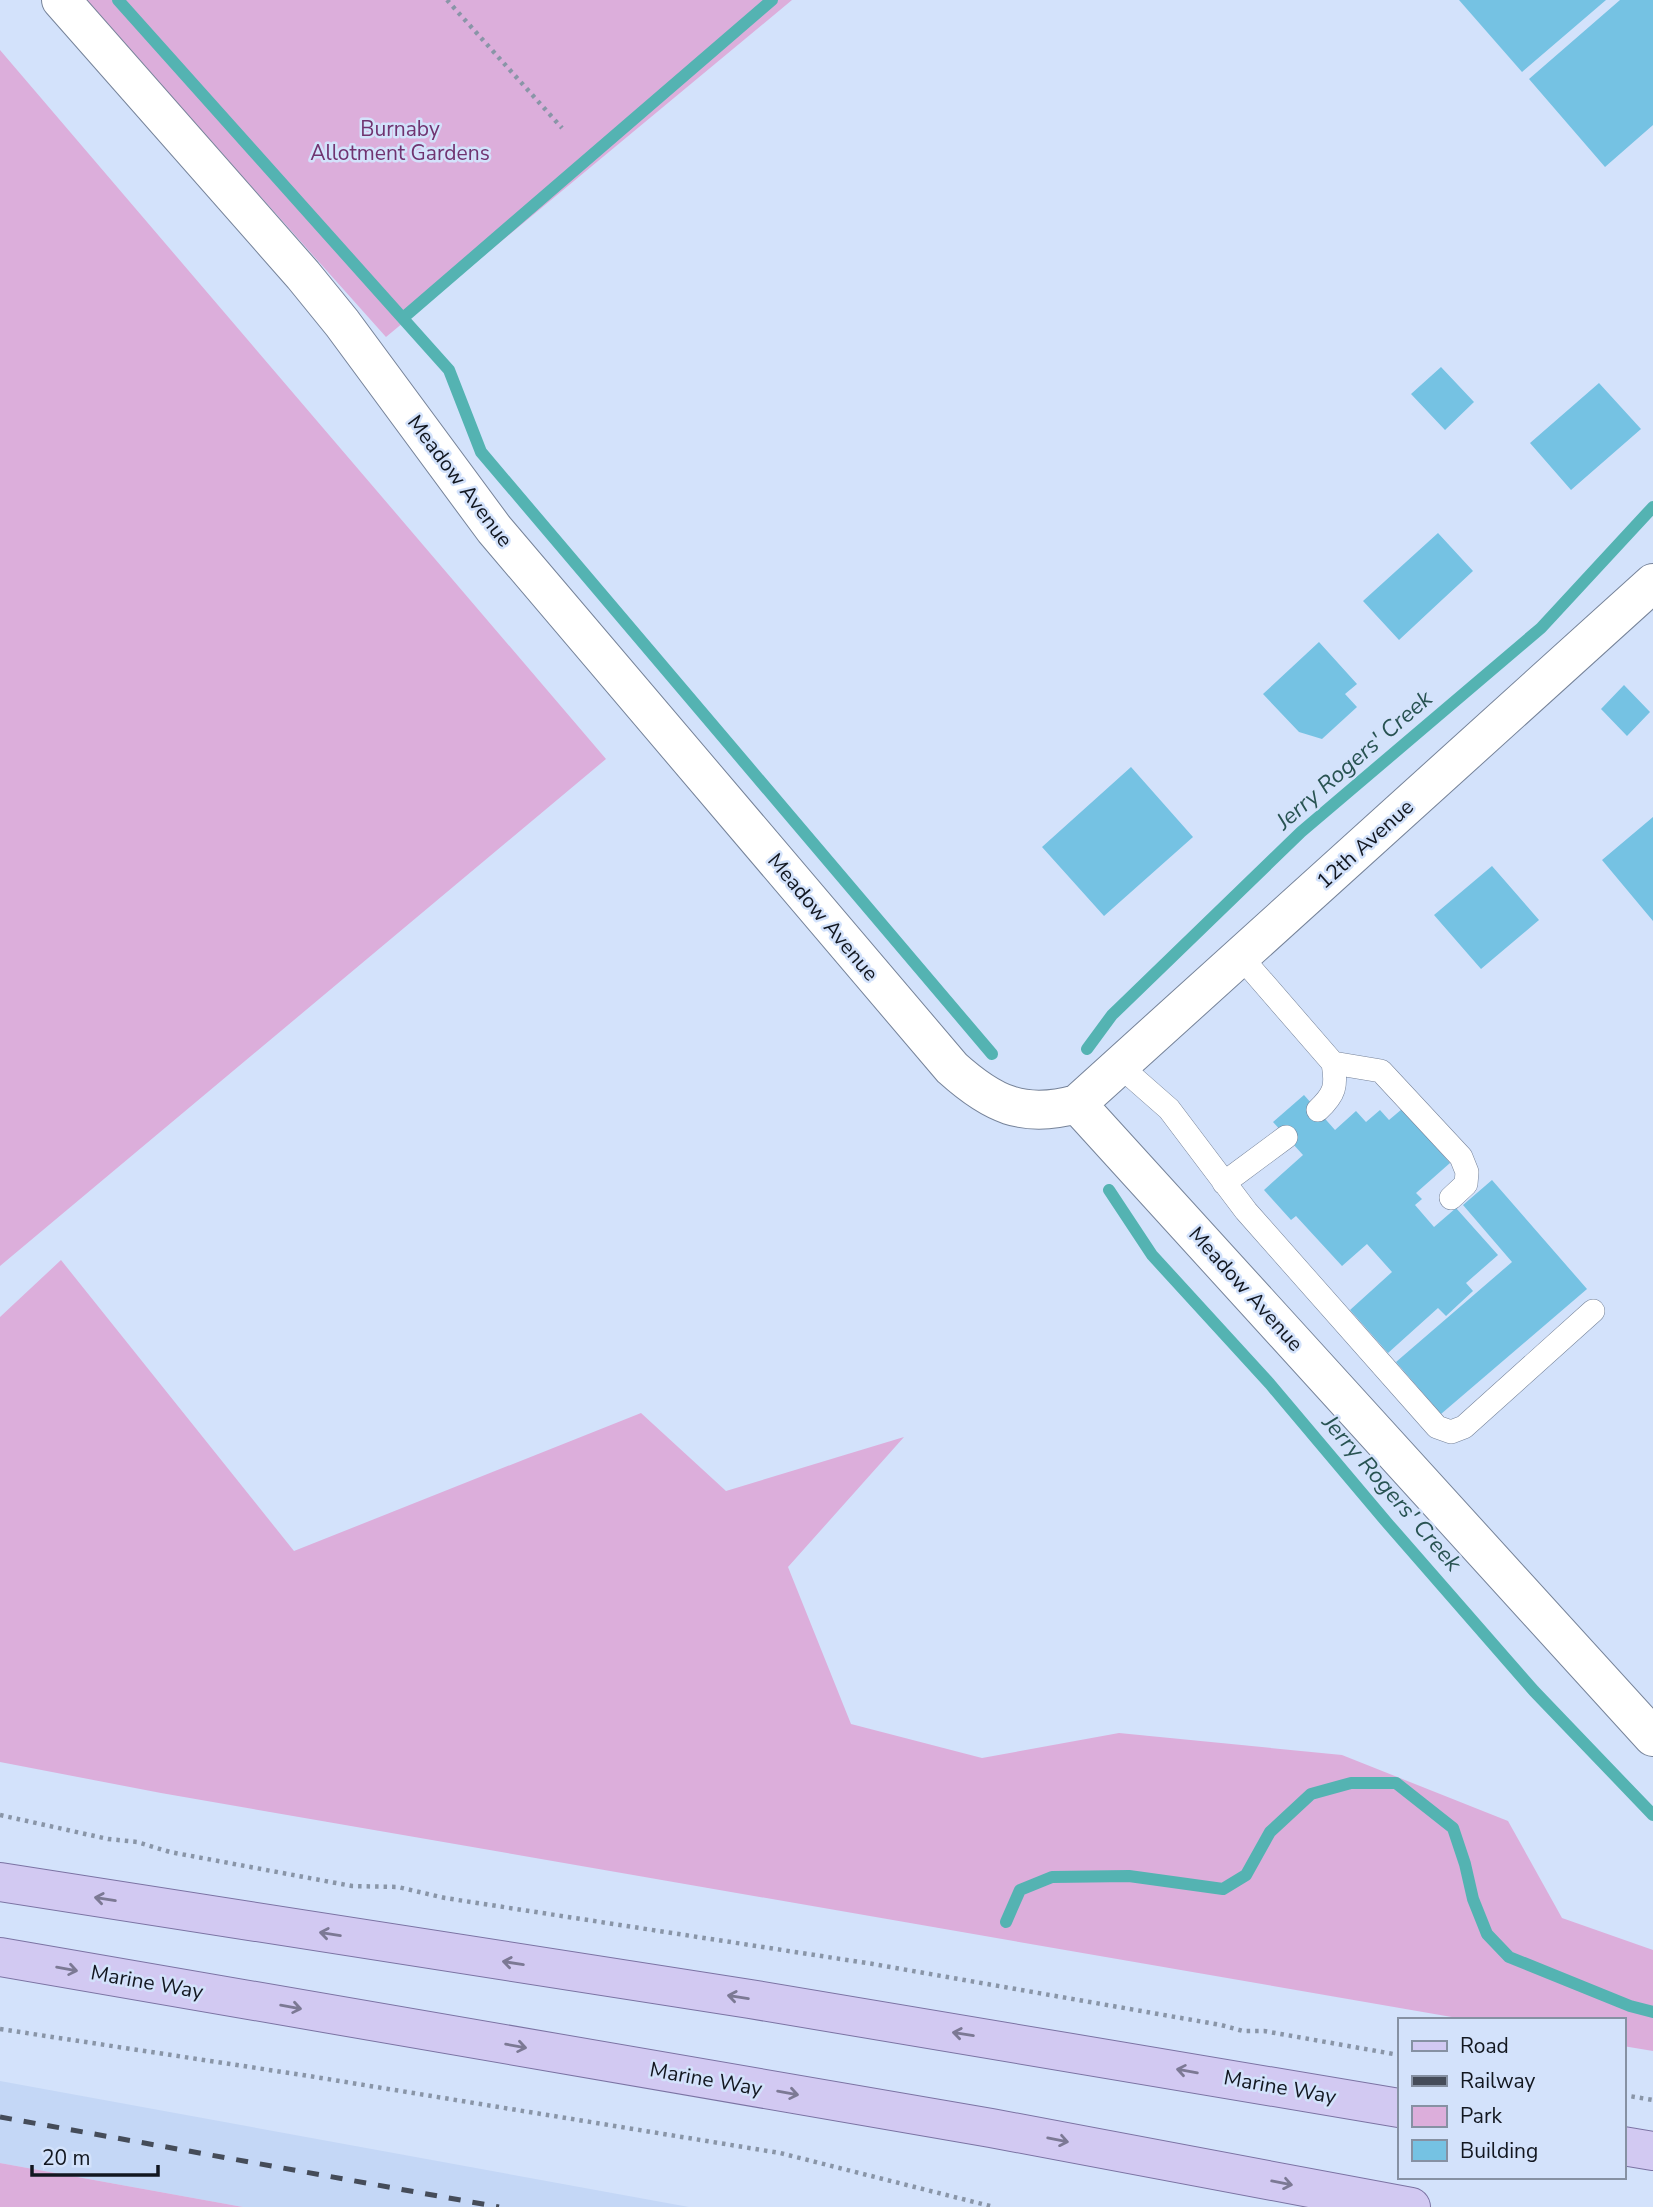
<svg xmlns="http://www.w3.org/2000/svg" width="1653" height="2207" viewBox="0 0 1653 2207" font-family="'Nunito Sans',sans-serif">
  <style>
    .built { fill: #c4d7f6 }
    .green { fill: #dcaedb }
    .lines { fill: none; stroke-linecap: round; stroke-linejoin: round }
    .stream { stroke: #54b3b2; stroke-width: 12 }
    .building { fill: #75c2e3 }
    .service-casing { stroke: #768399; stroke-width: 24 }
    .minor-casing { stroke: #768399; stroke-width: 40 }
    .primary-casing { stroke: #7b73a3; stroke-width: 40 }
    .path { stroke: #8995a7; stroke-width: 4.5; stroke-dasharray: 3.5 5; stroke-linecap: butt }
    .service { stroke: #fff; stroke-width: 23 }
    .minor { stroke: #fff; stroke-width: 38 }
    .primary { stroke: #d2c9f2; stroke-width: 38 }
    .rail { stroke: #454c59; stroke-width: 5; stroke-dasharray: 12 12; stroke-linecap: butt }
    .oneway { stroke: #7c7994 }
    .labels { text-anchor: middle; dominant-baseline: central; stroke-width: 5; stroke-linejoin: round; paint-order: stroke }
    .park-label { font-size: 21px; fill: #703370; stroke: #d3e2fb }
    .street-label { font-size: 21px; fill: #121720; stroke: #d3e2fb }
    .water-label { font-size: 23px; font-style: italic; fill: #285352; stroke: #d3e2fb }
  </style>
  <rect width="100%" height="100%" fill="#d3e2fb"/>
  <path class="built" d="M0,2081L689,2207H243L0,2163Z"/>
  <path class="green" d="M85,0H792L386,337Z
    M0,50L606,759L0,1266Z
    M61,1260L294,1551L641,1413L726,1491L904,1437L788,1567L851,1724L982,1758L1119,1733L1342,1755L1508,1821L1562,1918L1653,1950V2051L1623,2046V2020H1469L161,1793L0,1762V1317Z
    M0,2163L243,2207H0Z"/>
  <g class="lines">
    <path class="stream" d="M118,0L449,370L481,452L992,1054
      M403,318L772,0
      M1087,1049L1112,1015L1301,832L1541,628L1653,507
      M1109,1190L1152,1255L1270,1384L1389,1525L1534,1691L1653,1815
      M1006,1922L1020,1890L1052,1877L1129,1876L1223,1889L1246,1875L1270,1832L1311,1794L1351,1783H1396L1453,1828L1465,1864L1473,1899L1487,1934L1509,1957L1630,2006L1653,2012"/>
  </g>
  <path class="building" d="M1459,0H1606L1522,72Z
    M1620,0H1653V125L1605,167L1529,79Z
    M1441,367L1474,402L1445,430L1411,394Z
    M1599,383L1641,429L1571,490L1530,443Z
    M1438,533L1473,571L1399,640L1363,601Z
    M1319,642L1357,684L1345,694L1357,707L1322,739L1299,732L1263,694Z
    M1624,685L1650,712L1627,736L1601,709Z
    M1131,767L1193,837L1104,916L1042,847Z
    M1653,817V921L1602,860Z
    M1492,866L1539,920L1481,969L1434,915Z
    M1304,1095L1335,1130L1356,1111L1366,1122L1380,1110L1389,1120L1402,1109L1450,1163L1416,1193L1422,1199L1415,1205L1434,1227L1456,1208L1498,1255L1466,1283L1473,1291L1446,1316L1438,1308L1388,1353L1350,1310L1392,1272L1367,1244L1342,1266L1296,1216L1291,1220L1264,1190L1303,1155L1273,1122Z
    M1492,1180L1587,1289L1441,1414L1396,1362L1512,1262L1463,1205Z"/>
  <g class="lines">
    <defs>
      <path id="service" d="M1241,957L1333,1063C1337,1086 1335,1094 1318,1110
        M1333,1063L1381,1071L1461,1157L1467,1172L1466,1184L1451,1198
        M1120,1066L1169,1109L1246,1211L1437,1427L1451,1432L1464,1427L1593,1311
        M1224,1183L1286,1137"/>
      <path id="minor" d="M61,0L303,275L342,323L494,529L952,1068C992,1104 1023,1119 1077,1104L1653,583
        M1077,1104L1653,1737"/>
      <path id="primary" d="M0,1882L750,1999L1399,2108
        M0,1957L991,2128L1411,2207
        M1623,2146L1653,2151"/>
    </defs>
    <use href="#service" class="service-casing"/>
    <use href="#minor" class="minor-casing"/>
    <use href="#primary" class="primary-casing"/>
    <path class="path" d="M447,0L562,128
      M0,1815L108,1839L137,1842L170,1852L352,1886L398,1887L445,1898L873,1964L1221,2025L1243,2031H1264L1399,2055
      M0,2029L309,2076L780,2153L994,2207
      M1623,2095L1653,2100"/>
    <use href="#service" class="service"/>
    <use href="#minor" class="minor"/>
    <use href="#primary" class="primary"/>
    <path class="rail" d="M0,2117L499,2207"/>
  </g>
  <defs><path id="oneway-shaft" d="M-6 0H5M1.5-3L5.5 0L1.5 3" fill="none" stroke-width="1.6" stroke-linecap="round" stroke-linejoin="round" transform="scale(1.75)"/></defs>
  <g class="oneway">
    <use href="#oneway-shaft" transform="translate(105 1899) rotate(-171)"/>
    <use href="#oneway-shaft" transform="translate(330 1934) rotate(-171)"/>
    <use href="#oneway-shaft" transform="translate(513 1963) rotate(-171)"/>
    <use href="#oneway-shaft" transform="translate(67 1969) rotate(10)"/>
    <use href="#oneway-shaft" transform="translate(738 1997) rotate(-171)"/>
    <use href="#oneway-shaft" transform="translate(291 2007) rotate(10)"/>
    <use href="#oneway-shaft" transform="translate(963 2034) rotate(-171)"/>
    <use href="#oneway-shaft" transform="translate(516 2046) rotate(10)"/>
    <use href="#oneway-shaft" transform="translate(1187 2071) rotate(-170)"/>
    <use href="#oneway-shaft" transform="translate(788 2093) rotate(10)"/>
    <use href="#oneway-shaft" transform="translate(1058 2140) rotate(11)"/>
    <use href="#oneway-shaft" transform="translate(1282 2183) rotate(11)"/>
  </g>
  <g class="labels">
    <g class="park-label">
      <text x="400" y="129">Burnaby<tspan x="400" dy="24">Allotment Gardens</tspan></text>
    </g>
    <g class="street-label">
      <text transform="translate(460 481) rotate(53)">Meadow Avenue</text>
      <text transform="translate(1365 844) rotate(-42)">12th Avenue</text>
      <text transform="translate(823 917) rotate(50)">Meadow Avenue</text>
      <text transform="translate(1246 1289) rotate(48)">Meadow Avenue</text>
      <text transform="translate(147 1982) rotate(10)">Marine Way</text>
      <text transform="translate(706 2079) rotate(10)">Marine Way</text>
      <text transform="translate(1280 2087) rotate(10)">Marine Way</text>
    </g>
    <g class="water-label">
      <text transform="translate(1354 760) rotate(-41)">Jerry Rogers' Creek</text>
      <text transform="translate(1392 1493) rotate(49)">Jerry Rogers' Creek</text>
    </g>
  </g>
  <rect x="1398" y="2018" width="228" height="161" fill="#d3e2fb" stroke="#8691a3" stroke-width="2"/>
  <rect x="1412" y="2041" width="35" height="10" fill="#d2c9f2" stroke="#8691a3" stroke-width="2"/>
  <text x="1460" y="2053" font-size="21" fill="#121720">Road</text>
  <rect x="1412" y="2076" width="35" height="10" fill="#454c59" stroke="#8691a3" stroke-width="2"/>
  <text x="1460" y="2088" font-size="21" fill="#121720">Railway</text>
  <rect x="1412" y="2106" width="35" height="21" fill="#dcaedb" stroke="#8691a3" stroke-width="2"/>
  <text x="1460" y="2123" font-size="21" fill="#121720">Park</text>
  <rect x="1412" y="2140" width="35" height="21" fill="#75c2e3" stroke="#8691a3" stroke-width="2"/>
  <text x="1460" y="2158" font-size="21" fill="#121720">Building</text>
  <path d="M32 2165v10h126v-10" fill="none" stroke="#121720" stroke-width="3.5"/>
  <text x="42" y="2165" font-size="21" fill="#121720" stroke="#d3e2fb" stroke-width="5" paint-order="stroke">20 m</text>
</svg>
